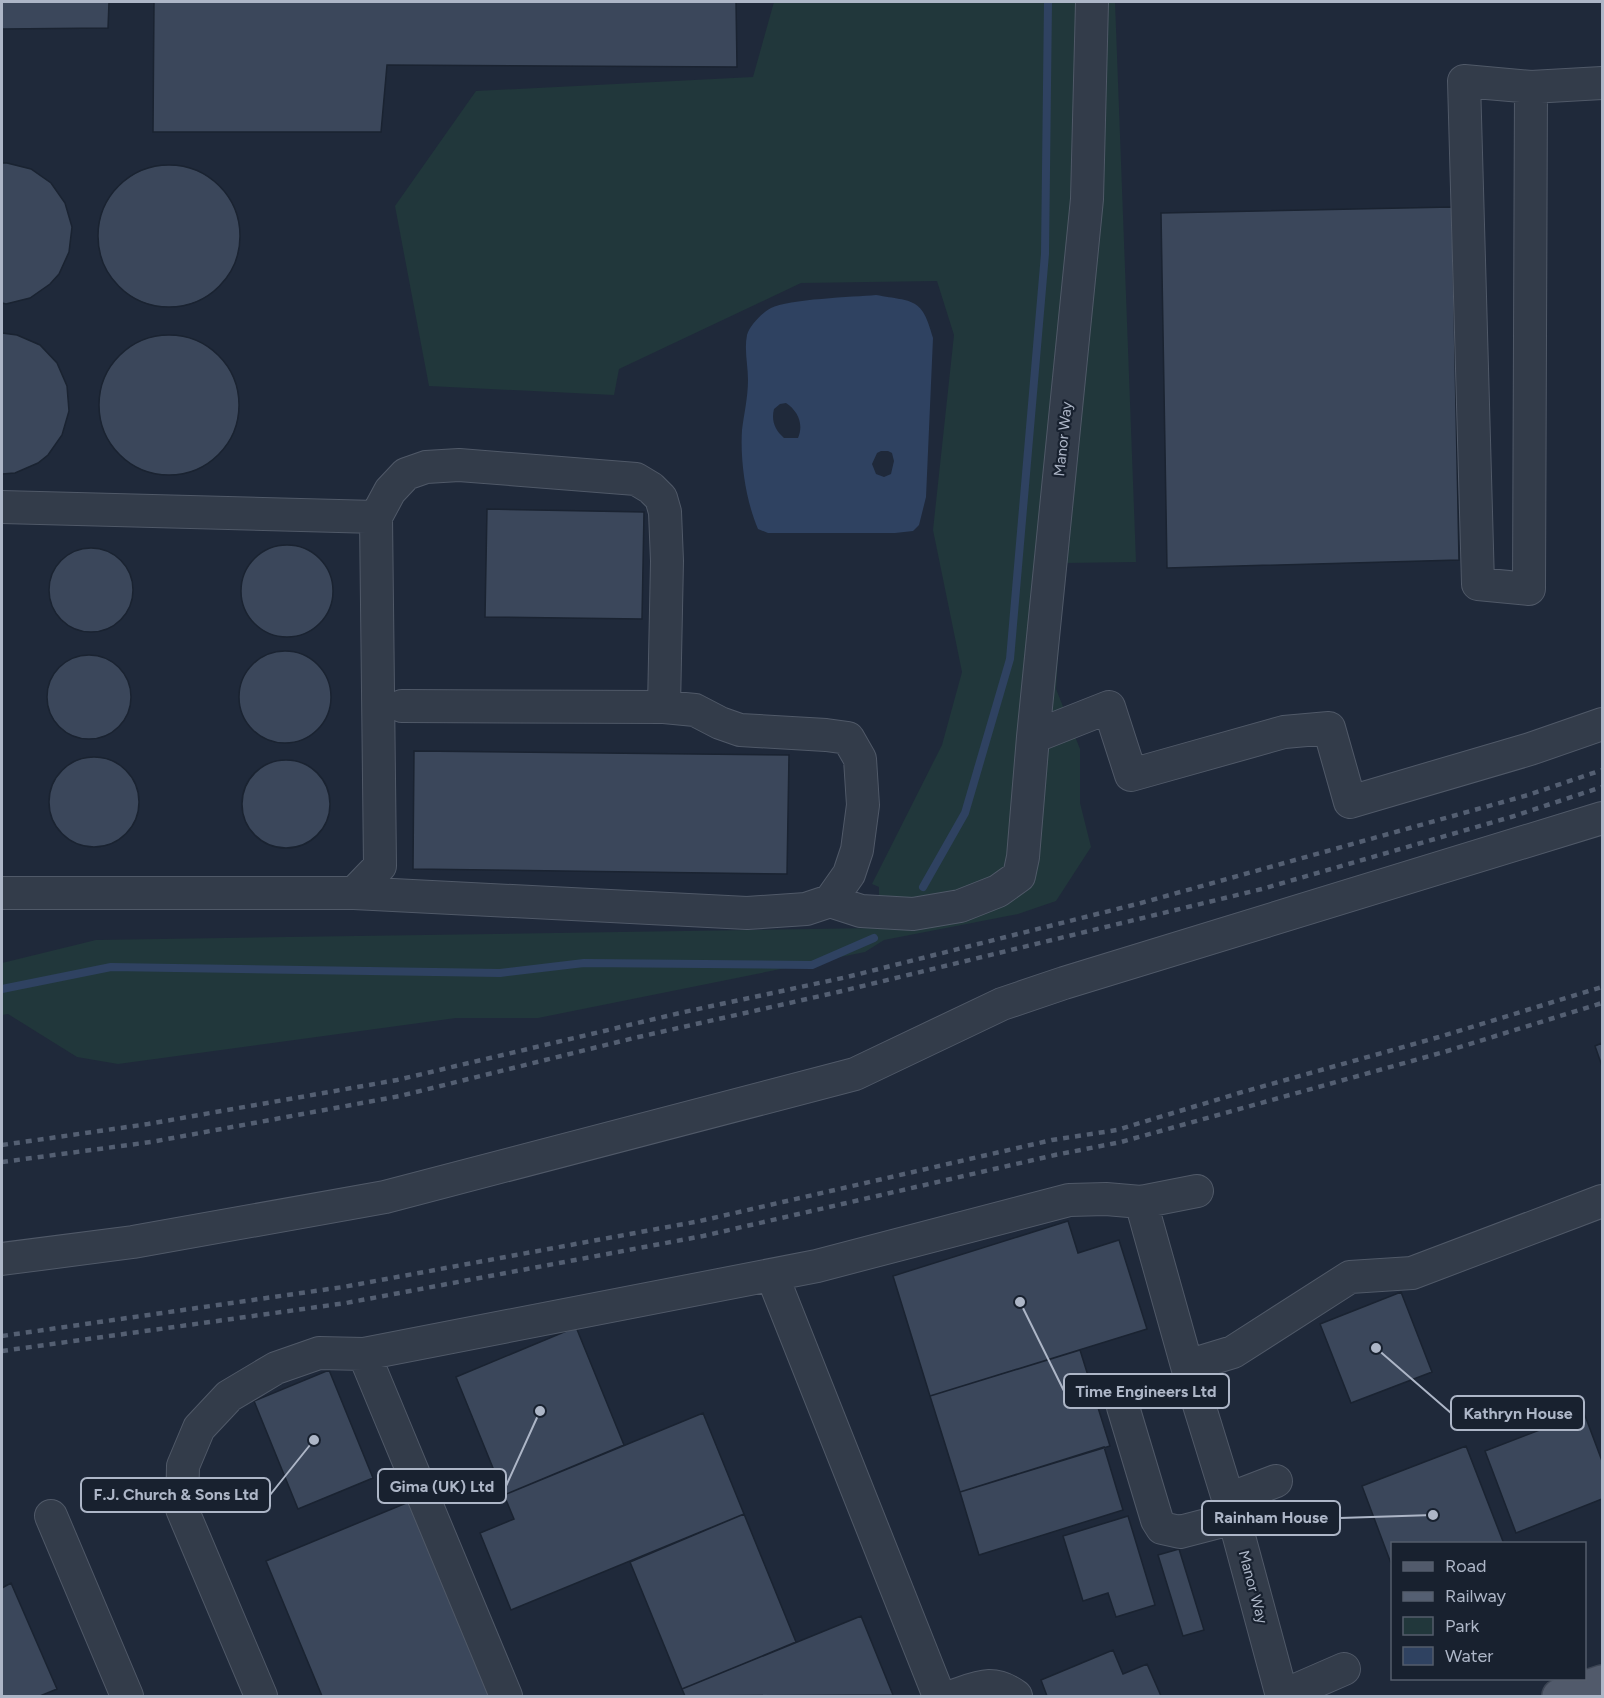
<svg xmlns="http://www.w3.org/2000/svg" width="1604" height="1698" viewBox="0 0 1604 1698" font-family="Figtree,sans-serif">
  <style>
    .green { fill: #21373b }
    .water { fill: #2f4261; fill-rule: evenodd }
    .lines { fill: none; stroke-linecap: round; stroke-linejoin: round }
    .stream { stroke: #2f4261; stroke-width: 8 }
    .building { fill: #3b475b; stroke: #1a2331; stroke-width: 1.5 }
    .minor-casing { stroke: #505968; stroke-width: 34 }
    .major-casing { stroke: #3c4554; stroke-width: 36 }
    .minor { stroke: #333c4a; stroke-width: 32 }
    .major { stroke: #515a6b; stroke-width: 33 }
    .rail { stroke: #545f72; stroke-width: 4.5; stroke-dasharray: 6 6; stroke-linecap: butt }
    .labels { text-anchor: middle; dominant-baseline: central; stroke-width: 4.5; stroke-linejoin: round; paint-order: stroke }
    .street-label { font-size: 15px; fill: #adb6c7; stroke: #18212f }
    .leader { fill: none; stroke: #adb6c7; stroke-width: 2 }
    .callout-dot { fill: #adb6c7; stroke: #18212f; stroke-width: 2 }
    .callout { fill: #18212f; stroke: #adb6c7; stroke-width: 2 }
    .callout-label { font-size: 16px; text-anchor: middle; font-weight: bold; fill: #adb6c7 }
  </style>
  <rect width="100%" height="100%" fill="#1f293a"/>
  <path class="green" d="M774,2H1115L1136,562L1064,563L1056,689L1080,749V803L1091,847L1056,901L1018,914L884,940L865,952L538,1018H456L118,1064L77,1057L8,1014L2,1015V963L96,940L879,928V887L872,884L942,745L962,672L933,530L954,335L937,281L801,283L619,369L614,395L429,386L395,206L476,91L753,77Z"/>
  <path class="water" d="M876,295C914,302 922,297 933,338L926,497L919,525L913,531L895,533H768L758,529C746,501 740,462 742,430C744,414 748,397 748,380C748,365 744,350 747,335C750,325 762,313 771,308C788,299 854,297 876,295ZM786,403C798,411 804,424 798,438H784C775,430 771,421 774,409L780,404ZM881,451H888L892,453L894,461L891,474L884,477L876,474L872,464L877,453Z"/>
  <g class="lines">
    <path class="stream" d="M923,887L965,813L1010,659L1045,254L1048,2
      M2,989L111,967L500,973L584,963L812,965L874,938"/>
  </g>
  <path class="building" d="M2,2H109L108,28L2,29Z
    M154,2H736L737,67L387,65L381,132H153Z
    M2,163H7L31,169L51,183L65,203L72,227L69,252L59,274L50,284L30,298L6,304L2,303Z
    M98 236a71 71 0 1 1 142 0a71 71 0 1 1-142 0Z
    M1452,207L1459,560L1167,568L1161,213Z
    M2,333L17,335L40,345L57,363L67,386L69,411L62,435L48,455L38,463L15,473L2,474Z
    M99 405a70 70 0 1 1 140 0a70 70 0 1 1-140 0Z
    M487,509L644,512L642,619L485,617Z
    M241 591a46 46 0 1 1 92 0a46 46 0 1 1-92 0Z
    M49 590a42 42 0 1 1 84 0a42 42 0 1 1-84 0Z
    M239 697a46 46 0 1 1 92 0a46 46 0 1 1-92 0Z
    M47 697a42 42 0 1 1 84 0a42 42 0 1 1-84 0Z
    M414,751L789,755L787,874L413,869Z
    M49 802a45 45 0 1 1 90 0a45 45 0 1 1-90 0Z
    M242 804a44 44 0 1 1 88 0a44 44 0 1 1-88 0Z
    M1602,1043V1066L1595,1046Z
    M1068,1221L1078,1253L1119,1240L1147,1329L930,1396L893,1276Z
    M1401,1292L1432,1372L1351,1403L1320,1324Z
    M576,1327L624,1445L504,1495L456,1377Z
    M1080,1350L1110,1446L960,1492L930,1396Z
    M329,1370L373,1478L298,1509L254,1401Z
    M703,1413L744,1514L511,1610L480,1533L514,1519L504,1495Z
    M1584,1413L1602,1461V1499L1516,1533L1485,1451Z
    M1466,1446L1504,1544H1392V1566L1362,1486Z
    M1104,1447L1123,1510L979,1555L960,1492Z
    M416,1499L497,1696H322L266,1561Z
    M744,1514L796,1642L682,1689L630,1562Z
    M1128,1516L1155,1605L1116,1617L1108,1593L1083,1601L1063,1536Z
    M1179,1549L1204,1630L1183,1636L1158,1555Z
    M11,1583L57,1689L40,1696H2V1588Z
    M861,1616L893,1695L685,1696L682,1689Z
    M1113,1650L1123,1674L1147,1664L1161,1696H1047L1041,1680Z"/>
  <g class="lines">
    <defs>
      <path id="minor" d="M1531,87L1529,589L1478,584L1464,81L1531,87L1602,83
        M2,507L376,517L380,866L354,893H2
        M376,517L390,491L406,474L426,467L459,465L636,479L651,488L661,498L665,512L667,561L664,707
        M1033,737L1109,707L1131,775L1284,732L1329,728L1350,802L1530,749L1602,724
        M354,893L747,913L806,909L830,901L849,874L857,850L863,805L860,759L848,738L826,735L740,730L720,723L695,710L664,707L402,706
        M830,901L861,911L913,914L960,906L998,891L1019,876L1023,857L1033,737L1087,199L1092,2
        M1141,1202L1187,1366L1234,1518L1282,1696L1344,1669
        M2,1259L133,1242L385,1197L855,1074L1002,1004L1064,983L1602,818
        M772,1275L939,1696
        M364,1354L506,1696
        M1187,1366L1233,1352L1350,1277L1412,1273L1602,1201
        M1123,1407L1157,1520L1162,1528L1180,1532L1234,1518
        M1229,1499L1276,1481
        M51,1516L127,1696
        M261,1696L182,1509L183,1466L199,1428L229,1396L276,1368L319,1353L364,1354L817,1266L1069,1200L1106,1199L1141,1202L1197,1191
        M953,1696C979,1687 993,1679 1016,1696"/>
      <path id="major" d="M1559,1696L1602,1682"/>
    </defs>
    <use href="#minor" class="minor-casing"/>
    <use href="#major" class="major-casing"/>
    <use href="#minor" class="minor"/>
    <use href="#major" class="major"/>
    <path class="rail" d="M2,1145L148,1124L397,1080L684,1012L847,977L1141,903L1528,795L1602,770
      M2,1162L151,1142L400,1096L634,1038L838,992L1262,889L1511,817L1602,787
      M2,1336L343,1287L700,1221L1052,1140L1117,1130L1239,1093L1439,1037L1602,987
      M2,1351L346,1303L703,1236L1055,1155L1121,1142L1444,1052L1602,1003"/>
  </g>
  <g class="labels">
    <g class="street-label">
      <text transform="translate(1063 439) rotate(-84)">Manor Way</text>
      <text transform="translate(1253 1587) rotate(75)">Manor Way</text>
    </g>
  </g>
  <path class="leader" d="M1020 1302L1064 1391M1376 1348L1451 1413M540 1411L506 1486M314 1440L270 1495M1433 1515L1340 1518"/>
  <g class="callout-dot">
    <circle cx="1020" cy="1302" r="6"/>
    <circle cx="1376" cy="1348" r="6"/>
    <circle cx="540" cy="1411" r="6"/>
    <circle cx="314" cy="1440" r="6"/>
    <circle cx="1433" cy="1515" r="6"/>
  </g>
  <g class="callout">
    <rect x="1064" y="1374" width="165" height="34" rx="6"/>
    <rect x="1451" y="1396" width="133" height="34" rx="6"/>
    <rect x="378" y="1469" width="128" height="34" rx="6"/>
    <rect x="81" y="1478" width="189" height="34" rx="6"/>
    <rect x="1202" y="1501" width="138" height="34" rx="6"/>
  </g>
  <g class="callout-label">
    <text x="1146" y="1397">Time Engineers Ltd</text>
    <text x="1518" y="1419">Kathryn House</text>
    <text x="442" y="1492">Gima (UK) Ltd</text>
    <text x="176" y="1500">F.J. Church &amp; Sons Ltd</text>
    <text x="1271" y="1523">Rainham House</text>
  </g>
  <rect width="1604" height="1698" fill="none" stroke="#adb6c7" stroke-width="6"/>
  <rect x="1391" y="1542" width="195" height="138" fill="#18212f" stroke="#545d6c" stroke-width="1.5"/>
  <rect x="1403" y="1562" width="30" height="9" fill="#515a6b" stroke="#545d6c" stroke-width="1.5"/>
  <text x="1445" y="1572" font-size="18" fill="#adb6c7">Road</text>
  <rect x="1403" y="1592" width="30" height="9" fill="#545f72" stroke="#545d6c" stroke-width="1.5"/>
  <text x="1445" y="1602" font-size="18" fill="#adb6c7">Railway</text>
  <rect x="1403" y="1617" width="30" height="18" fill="#21373b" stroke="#545d6c" stroke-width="1.5"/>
  <text x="1445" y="1632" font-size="18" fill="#adb6c7">Park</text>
  <rect x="1403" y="1647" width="30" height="18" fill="#2f4261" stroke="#545d6c" stroke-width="1.5"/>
  <text x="1445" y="1662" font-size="18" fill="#adb6c7">Water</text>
</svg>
